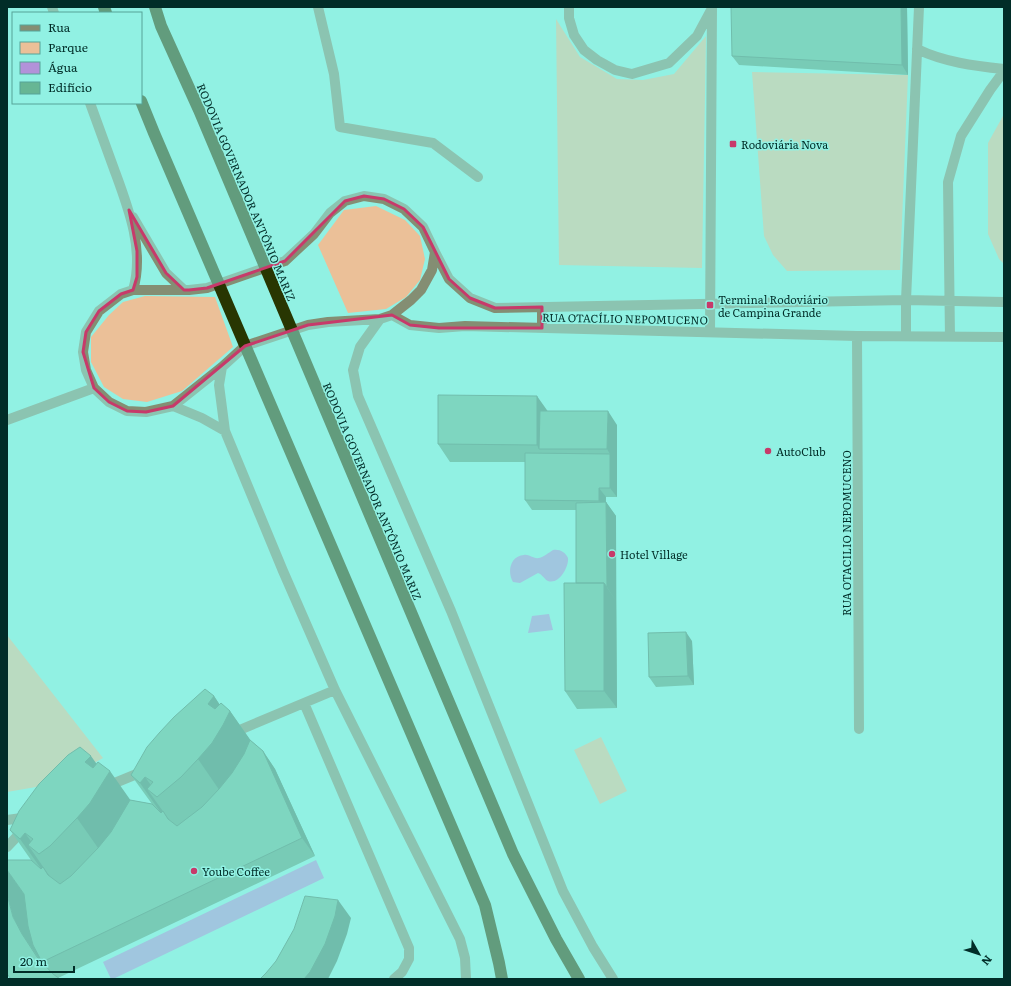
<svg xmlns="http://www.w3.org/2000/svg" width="1011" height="986" viewBox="0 0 1011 986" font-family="Literata,serif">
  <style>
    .green { fill: #ebc098 }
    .water { fill: #b292d9 }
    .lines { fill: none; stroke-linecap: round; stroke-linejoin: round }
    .minor { stroke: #848e73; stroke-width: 10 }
    .highway { stroke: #283602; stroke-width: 12 }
    .wall { fill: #599d7f }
    .shaded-wall { fill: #487f68 }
    .building { fill: #67b694; stroke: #487f68 }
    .marked { fill: none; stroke: #c73a6a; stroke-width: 3; stroke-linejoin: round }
    .poi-dot { fill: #c73a6a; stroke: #91f1e3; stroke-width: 1.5 }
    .labels { text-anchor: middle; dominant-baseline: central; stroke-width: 3; stroke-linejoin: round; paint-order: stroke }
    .poi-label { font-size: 11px; fill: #012d28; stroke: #91f1e3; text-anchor: start }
    .street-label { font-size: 11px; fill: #012d28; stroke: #91f1e3 }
  </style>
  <rect width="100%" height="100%" fill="#91f1e3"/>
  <path class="green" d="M556,19L580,57L617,79L643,80L674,74L706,36L702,268L559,265Z
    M752,72L908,75L900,270L787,271L773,255L764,236Z
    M1004,114V264L999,259L988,234V143Z
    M376,206L405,220L420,236L425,259L420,280L406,297L386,309L348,313L318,245L344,210Z
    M145,296L215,297L233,347L182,391L147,402L123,399L104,387L91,362V337L109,315L123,302Z
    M7,635L103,758L59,783L7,792Z
    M601,737L627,791L600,804L574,750Z"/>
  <path class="water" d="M553,550C560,549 565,552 568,558C569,567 559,585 548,581C544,579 543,575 538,573L520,583L513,582C507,572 510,556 524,555C529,554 533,559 539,558C544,557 548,553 553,550Z
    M549,614L553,630L528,633L532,616Z
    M316,860L324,878L113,979H111L103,962Z"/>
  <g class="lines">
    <path class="minor" d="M52,7L54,13
      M318,7L334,74L340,127L433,143L478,177
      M569,7V18L574,35L584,50L597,60L615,70L632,74L669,63L697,36L711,10
      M917,49C944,62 974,66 1004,69
      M90,103C98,125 106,147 114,169C128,207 145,250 133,290
      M364,196L384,199L404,209L423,227L435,252L432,270L421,290L411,300L392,315L380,319L328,322L308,325L245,346L222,367L173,406L146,412L127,411L109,402L94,388L86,370L83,352L86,332L99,311L121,294L133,290H189L207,288L285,261L314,234L330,213L345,201Z
      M133,217L166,273L184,290
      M435,252L449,279L470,298L495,308L906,300L1004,302
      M392,315L410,325L439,328L465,326L857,336L1004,337
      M380,319L360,347L353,370L358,396L451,611L563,891L593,947L613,979
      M542,328V307
      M710,332L712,7
      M857,336L859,729
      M906,336V300L919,7
      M950,337L948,182L961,136L990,90L1004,71
      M222,367L219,385L225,431L283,571L335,690L460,939L465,958L466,979
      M173,406L202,418L225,431
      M7,420L94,388
      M304,703L409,948V959L402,972L394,979
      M230,734L335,690
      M105,787L144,771
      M7,820L29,817
      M7,847L25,828"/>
    <path class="highway" d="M104,7L106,13
      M155,7L161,26L199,110L513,854L556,939L579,979
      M141,101L154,133L485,905L499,963L502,979"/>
  </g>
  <path class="wall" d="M907,7L908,75L739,65L732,56Z
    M548,411L617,425V497H606V502L616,516L617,708L577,709L565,691L576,583V510H532L525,500V462H450L438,444Z
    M692,641L694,685L656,687L649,677Z
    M214,696L220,705L230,711L250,740L263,751L275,769L315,856L58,978L11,979L31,860L10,830L96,764L130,800L152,804L131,775Z"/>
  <path class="shaded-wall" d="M901,7H907L908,75L902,65Z
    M537,396L549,413L539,449L537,445Z
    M608,411L617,425V497L610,488V454L607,449Z
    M599,488L606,497L605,510L599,501Z
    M606,502L616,516V601L607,587Z
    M604,583L616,601L617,708L604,691Z
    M686,632L692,641L694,685L688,676Z
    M214,696L227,716L230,711L263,758L231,807L198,759L208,704Z
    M263,751L275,769L315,856L302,838Z
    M91,756L106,777L110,771L143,818L110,865L77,818L85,762Z
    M145,777L158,795L147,789L175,828L173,830L140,783Z
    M25,833L40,854L28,845L55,884L54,887L20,839Z
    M7,870L37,912L42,962L53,979L22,934L13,917L8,898L7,888Z
    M338,900L351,918L347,934L337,961L328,979H304Z"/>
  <path class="building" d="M731,7H901L902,65L732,56Z
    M438,395L537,396V445L438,444Z
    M540,411H608L607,449H539Z
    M525,453L610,454V488H599V501L525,500Z
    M606,502L607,587L604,583H576V503Z
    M564,583H604V691H565Z
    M686,632L688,676L649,677L648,633Z
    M205,689L214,696L208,704L215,709L221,703L230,711L223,725L212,743L198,759L181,777L157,797L147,789L153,782L145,777L140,783L131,775L147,747L160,732L174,717Z
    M250,740L263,751L302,838L42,962L33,945L28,926L24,894L7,870V860H31L41,869L43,867L48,875L60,884L71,876L98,848L111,832L130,800L152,804L161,813L163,811L168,819L177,826L202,807L219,789L232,773L244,754Z
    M80,747L91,756L85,762L93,768L98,762L110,771L90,803L77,818L50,846L39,854L28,845L33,839L25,833L20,839L10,830L19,811L39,784L68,755Z
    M7,888L8,898L13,917L22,934L37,957L53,974L60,979H11L7,974Z
    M305,896L338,900L335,916L325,944L310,972L304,979H260L266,973L276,961L294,929Z"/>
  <path d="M0 0H1011V986H0ZM364,196L384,199L404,209L423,227L449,279L470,298L495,308L542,307V328H439L410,325L392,315L308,325L245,346L173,406L146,412L127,411L109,402L94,388L83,352L86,332L99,311L121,294L133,290L137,277V251L129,210L166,273L184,290H189L207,288L285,261L345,201Z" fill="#91f1e3" fill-opacity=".55" fill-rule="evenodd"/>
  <path class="marked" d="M364,196L384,199L404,209L423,227L449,279L470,298L495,308L542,307V328H439L410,325L392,315L308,325L245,346L173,406L146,412L127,411L109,402L94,388L83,352L86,332L99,311L121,294L133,290L137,277V251L129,210L166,273L184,290H189L207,288L285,261L345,201Z"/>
  <g class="poi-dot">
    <rect x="729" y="140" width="8" height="8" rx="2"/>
    <rect x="706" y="301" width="8" height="8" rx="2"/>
    <circle cx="768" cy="451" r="4"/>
    <circle cx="612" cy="554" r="4"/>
    <circle cx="194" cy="871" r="4"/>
  </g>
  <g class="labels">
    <g class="poi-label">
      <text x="741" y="144">Rodoviária Nova</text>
      <text x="718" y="299">Terminal Rodoviário<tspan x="718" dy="13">de Campina Grande</tspan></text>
      <text x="776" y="451">AutoClub</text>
      <text x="620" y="554">Hotel Village</text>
      <text x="202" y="871">Yoube Coffee</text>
    </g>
    <g class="street-label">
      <text transform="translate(247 192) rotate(67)">RODOVIA GOVERNADOR ANTÔNIO MARIZ</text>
      <text transform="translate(625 318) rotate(1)">RUA OTACÍLIO NEPOMUCENO</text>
      <text transform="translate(373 491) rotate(67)">RODOVIA GOVERNADOR ANTÔNIO MARIZ</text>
      <text transform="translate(846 533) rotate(-90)">RUA OTACILIO NEPOMUCENO</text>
    </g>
  </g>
  <rect width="1011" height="986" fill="none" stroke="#012d28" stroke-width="16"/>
  <rect x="12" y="12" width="130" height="92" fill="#91f1e3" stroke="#57a398"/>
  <rect x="20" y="25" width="20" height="6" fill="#848e73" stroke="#57a398"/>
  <text x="48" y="32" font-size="12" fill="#012d28">Rua</text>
  <rect x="20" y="42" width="20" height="12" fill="#ebc098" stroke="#57a398"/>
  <text x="48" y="52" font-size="12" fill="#012d28">Parque</text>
  <rect x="20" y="62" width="20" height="12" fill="#b292d9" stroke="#57a398"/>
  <text x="48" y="72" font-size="12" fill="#012d28">Água</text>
  <rect x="20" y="82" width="20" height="12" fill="#67b694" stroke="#57a398"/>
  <text x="48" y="92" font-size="12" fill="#012d28">Edifício</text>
  <g transform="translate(979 954) rotate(129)" stroke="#91f1e3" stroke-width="3" paint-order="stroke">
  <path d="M0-3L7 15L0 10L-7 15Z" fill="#012d28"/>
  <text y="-6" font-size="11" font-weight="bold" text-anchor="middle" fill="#012d28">N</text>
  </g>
  <path d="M14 966v6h60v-6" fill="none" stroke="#012d28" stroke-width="2"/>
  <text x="20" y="966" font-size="12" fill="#012d28" stroke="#91f1e3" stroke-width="3" paint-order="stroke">20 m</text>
</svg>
